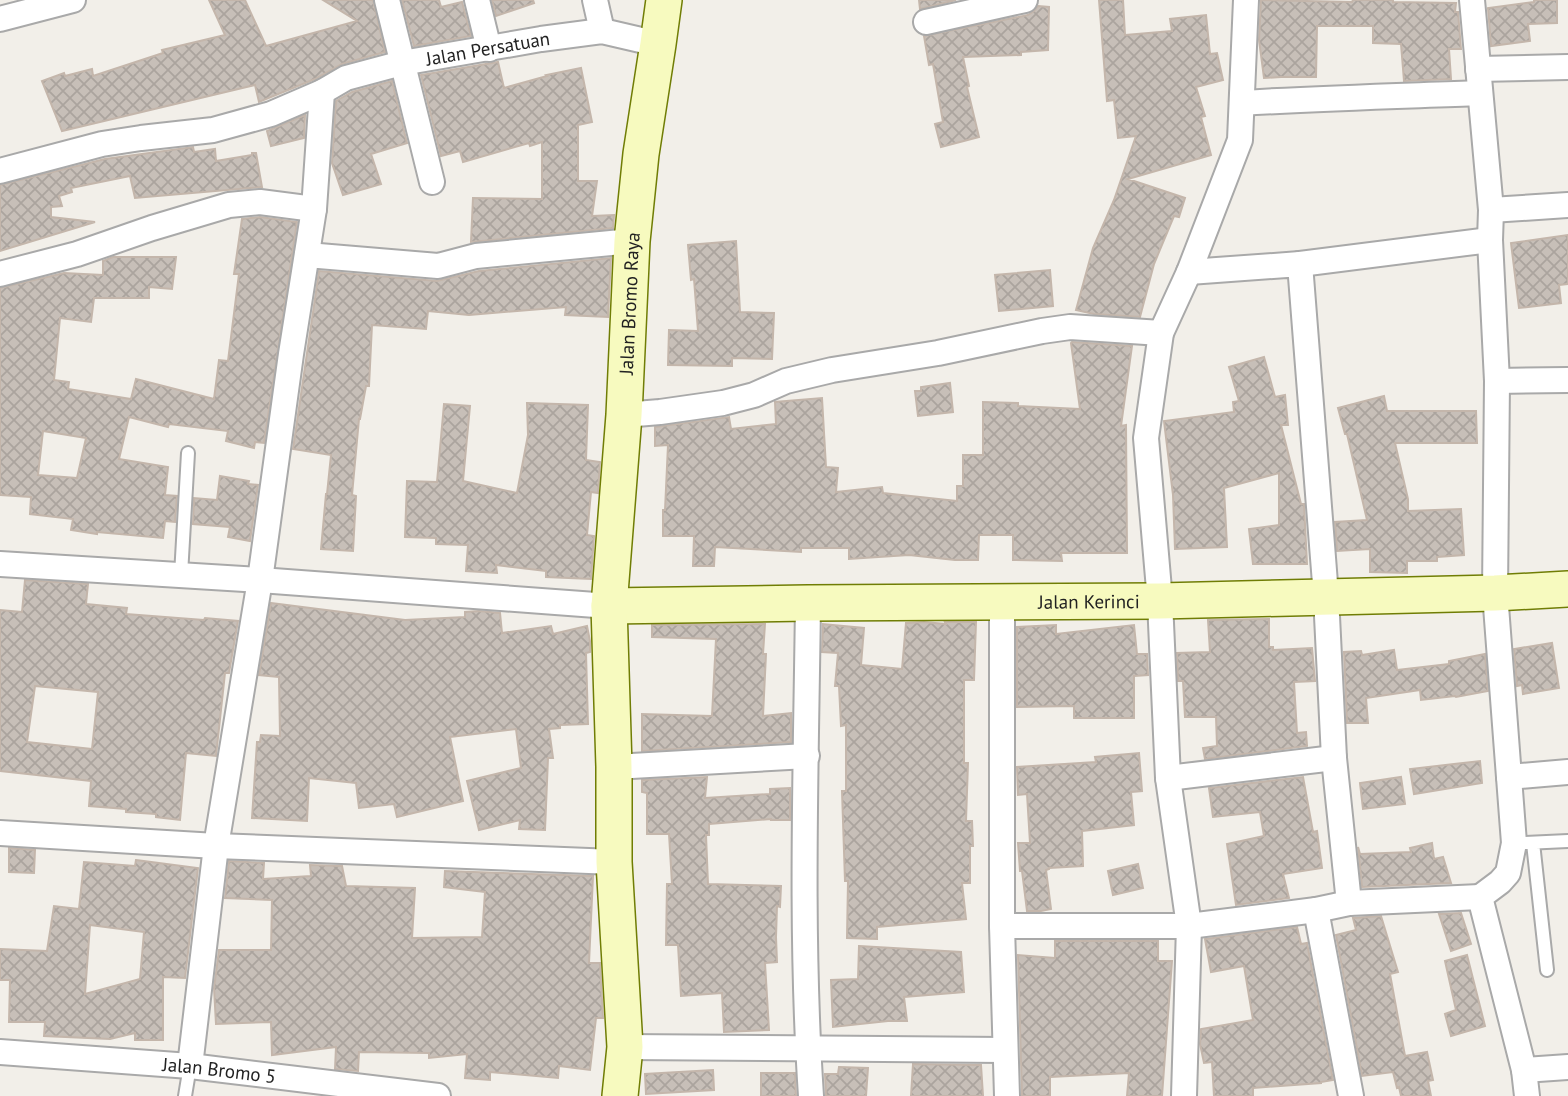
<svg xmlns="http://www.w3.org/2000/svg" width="1568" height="1096" viewBox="0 0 1568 1096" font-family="'PT Sans',sans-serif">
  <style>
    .building { fill: url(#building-cross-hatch); stroke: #c4b6ab; stroke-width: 2; fill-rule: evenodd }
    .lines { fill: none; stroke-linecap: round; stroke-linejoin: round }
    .lane-casing { stroke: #a9a9a9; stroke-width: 16 }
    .street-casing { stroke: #a9a9a9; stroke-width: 28 }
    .secondary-casing { stroke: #707d05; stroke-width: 38 }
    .lane { stroke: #fff; stroke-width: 12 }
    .street { stroke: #fff; stroke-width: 24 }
    .secondary { stroke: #f7fabf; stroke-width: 35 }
    .labels { text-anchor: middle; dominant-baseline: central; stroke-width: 5; stroke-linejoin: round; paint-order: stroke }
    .street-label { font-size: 19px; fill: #222; stroke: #fff }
  </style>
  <defs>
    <pattern id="building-cross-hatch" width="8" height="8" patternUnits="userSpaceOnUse" patternTransform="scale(1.75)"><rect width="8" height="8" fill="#c7bfb8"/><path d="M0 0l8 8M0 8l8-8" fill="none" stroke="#aba49e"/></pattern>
  </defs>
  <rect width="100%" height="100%" fill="#f2efe9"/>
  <path class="building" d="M209,0H245L266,46L357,21L323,0H373L385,52L342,64L315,79L259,102L255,85L62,131L42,81L64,73L65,76L92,69L93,76L163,53L162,50L225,35Z
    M402,0H439L441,7L462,2L471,36L414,46Z
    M492,0H533L534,3L496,16Z
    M919,0H956L920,9Z
    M1099,0H1123L1125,35L1172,31L1170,19L1206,15L1210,54L1217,53L1223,80L1196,87L1205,116L1201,117L1211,155L1128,179L1185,198L1179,217L1174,216L1154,264L1140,317L1094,314L1076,310L1093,248L1114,200L1136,136L1118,138L1114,100L1107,101Z
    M1261,0L1352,2L1353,0H1393V2L1456,3L1455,12H1458L1461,49H1449L1451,79L1404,81L1401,44L1373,43V26H1317L1316,77H1281L1264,78L1259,40Z
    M1534,0H1557V23L1528,24L1530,41L1491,46L1488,8L1534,2Z
    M1038,6L1049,7L1048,50L1021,52V55L963,57L969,86L967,87L979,137L941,147L935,124L943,122L933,64L929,65L924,36L1028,15L1034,11Z
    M498,62L504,88L547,76L546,75L581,68L592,122L578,125V181H597L592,216L614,215L613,228L471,242L473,198L542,199V142L530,146L529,143L463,162L460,151L441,156L421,75Z
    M392,81L407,143L371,154L381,184L343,195L332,163L336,101L352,92Z
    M305,115L304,138L271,146L267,131Z
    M193,147L194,152L215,149L216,161L252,155V153H256L262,187L135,198L130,176L71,188L72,192L59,196L62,206L51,207V217L95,222L0,251V185L105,159Z
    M260,217L297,222L264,443L255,442L254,448L226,441L228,431L169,424L168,427L129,417L119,459L168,467L165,495L177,496L175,522L165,521L163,538L97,532V534L71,530L73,519L30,514L31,497L0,495V288L64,273L103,275V261L113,257H176L172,289L149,287V298H94L91,322L60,318L54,380L69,382L68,389L131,399L136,379L214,399L219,360L228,361L239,274H234L242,219ZM43,431L86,438L77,478L38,475Z
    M1568,235V284L1559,285L1561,303L1519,308L1511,243Z
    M736,241L740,312L774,313L772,359L732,358V366L668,365L669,330L698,331L694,279L691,280L688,245Z
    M611,258L608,317L565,315L566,307L469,315L428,311L426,329L372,325L369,386H366L360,419H359L352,495L356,496L353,551L321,549L326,494H327L331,455L293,449L319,271L437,281L479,271Z
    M1050,270L1053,306L999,311L995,275Z
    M1072,342L1132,346L1121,426L1126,425L1127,553H1061L1062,561L1013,560V535H979L978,560H955L909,555L849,559V548H801V552L715,547L714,566H693L694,536H663V510H665L668,445L655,446V427L729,417L731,429L776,424L775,402L822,398L826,467L838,468L836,492L882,487L883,493L957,501V486H963V455H983V402L1018,403V406L1080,409L1071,343Z
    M1264,357L1275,397L1285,395L1288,425H1281L1301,504H1304L1307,564H1253L1249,529L1279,525V473L1224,488L1227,547L1175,549L1173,495L1164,421L1234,412L1233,402L1239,401L1229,367Z
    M950,383L953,412L918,416L915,391H921V387Z
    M1384,396L1387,411H1476L1477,443H1395L1408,499V511L1461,509L1464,555L1437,557V561H1407V573L1370,572V549L1337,551L1335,522L1367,520L1347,434H1345L1338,408Z
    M527,403L588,405L586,460L600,462L598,493L591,492L587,535L594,536L591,579L546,577V571L496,565L497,573L466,571L468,545L436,544V538L405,537L407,481L437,482L444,404L470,406L463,481L517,493L528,435Z
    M220,476L249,481L248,484L258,485L250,541L228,537L230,527L193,524L194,498L217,500Z
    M25,580L88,584L86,604L127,608L126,614L204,620L205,618L238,621L229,673H225L216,756L186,753L180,820L156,817V814L126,812V809L89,806L91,781L0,771V610L22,612ZM35,686L98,692L92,749L27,742Z
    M271,603L405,620L465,617V612L479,611L500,613L502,633L551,626L553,634L587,626L590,641V652L586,653L588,724L560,725V728L549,729L553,758H548L545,830L519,829L520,820L479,830L467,781L521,768L516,729L450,737L463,801L397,817L394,804L359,808L356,783L309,778L307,821L252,818L257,742H260L261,735L280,736L279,677L259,675Z
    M1269,619V647H1273V650L1312,648L1315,681L1294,682L1297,733L1306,732L1307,746L1205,759L1203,748L1217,746L1216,717H1185L1183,681H1178L1177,653L1210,652L1208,620Z
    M924,622L946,624L945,622H976L974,680H964V763H968L966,821H972L973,846H970V883H962L966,919L877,927V939L847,938L848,881H845L842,791H846V725L841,726L839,686H835L838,653L822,652L823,624L864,628L861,665L902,669L906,623Z
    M765,624L763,654H766L763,716L791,713V742L642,751V714L712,716L716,639L652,637V625Z
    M1056,625V634L1134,625L1137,654H1147L1148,675L1134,676V718H1074V706L1017,707V627Z
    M1552,643L1559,688L1523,694L1522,685L1517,686L1514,649Z
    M1394,650L1397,670L1449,664V661L1485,654L1488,691L1456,697L1455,696L1421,700L1420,690L1366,698L1368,723H1347L1344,652L1361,651L1362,655Z
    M1139,753L1142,791L1131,792L1134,825L1082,831L1083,866L1049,868V869L1046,870L1051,909L1041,911H1027L1022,871H1020L1018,843H1030L1027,794L1018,795L1017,767L1096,762L1095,757Z
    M1480,761L1482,783L1414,794L1410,769Z
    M707,777L705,798L770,794V789L790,788V820H771V819L709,824V835H706L708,884L781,886L780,907L777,906L776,937L777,962L765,963L769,1030L724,1032L722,993L681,996L678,945H666L667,884H672L669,834H647V793L642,792V780Z
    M1303,777L1313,832L1317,831L1322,868L1283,874L1289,898L1236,905L1227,844L1264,836L1260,812L1213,817L1209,788Z
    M1401,777L1405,804L1363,809L1360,783Z
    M1432,843L1434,859L1443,857L1451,883L1362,887L1358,847L1360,854L1411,852L1410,848Z
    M9,848L35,850L34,873L9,872Z
    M136,860L198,868L185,978L163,977V1040H135V1033L110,1039L44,1036L45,1022H9L10,980H0V949L47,951L54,906L79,909L84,862L135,866ZM90,925L144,932L140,979L85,994Z
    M229,861L264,863L263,879L311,876L310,865L342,866L346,886L415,888L412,938L482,937L485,892L444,887L445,871L593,876L589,963H600L603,1018H596L590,1070L559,1066L558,1078L490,1072V1080L465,1078L467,1054L429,1058V1053L359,1052L358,1071L335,1069L336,1047L272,1055L271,1022L216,1024L214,988L219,950H271L272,900L225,898Z
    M1138,864L1143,888L1113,895L1108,871Z
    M1461,913L1471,944L1451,951L1439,914Z
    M1381,916L1398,972L1390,974L1405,1056L1427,1052L1433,1080L1428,1081L1431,1096H1401L1399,1087L1397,1088L1393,1072L1362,1076L1336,935L1356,930L1353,918Z
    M1297,927L1301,944L1307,943L1333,1080L1321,1082V1083L1253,1088V1096H1214L1212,1062L1204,1063L1200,1044L1201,1029L1253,1020L1244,966L1211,972L1205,939Z
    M1055,941H1158V961H1172L1162,1096H1127L1129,1073L1050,1077V1096H1022L1018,955L1055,958Z
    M859,946L961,952L964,992L904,997L907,1021H888L833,1027L831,980L858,979Z
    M1467,955L1485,1026L1451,1036L1445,1014L1456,1010L1445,961Z
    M913,1064L981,1065L983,1096H911Z
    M839,1067L868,1068L866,1096H826L825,1074H838Z
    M713,1070L714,1090L646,1094L645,1074Z
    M761,1073H795L796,1096H761Z"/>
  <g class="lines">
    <defs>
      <path id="lane" d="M181,575L188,453
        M1525,843L1568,841
        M1533,843L1547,970
        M185,1096L190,1066"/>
      <g id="street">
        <path d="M387,0L432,182"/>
        <path d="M477,0L489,49"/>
        <path d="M595,0L602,31"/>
        <path d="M1246,0L1240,140L1189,272L1161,333L1146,438L1160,601L1168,778L1189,926L1316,910L1349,903"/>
        <path d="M1472,0L1491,210L1490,240L1497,381L1495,593L1514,843L1508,873L1500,882L1480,897L1524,1070L1527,1096"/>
        <path d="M0,19L73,0"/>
        <path d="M926,22L1025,0"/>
        <path d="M1478,69L1568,67"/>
        <path d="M1242,103C1321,98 1401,96 1480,93"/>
        <path id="s1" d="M0,171L102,144L141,138L213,130L271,114L322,92L346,78L402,63L541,39L602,31L658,44"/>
        <path d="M1491,210L1568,205"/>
        <path d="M307,255L438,266L476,256L632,241"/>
        <path d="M1300,264L1490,240"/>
        <path d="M1189,272L1300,264L1326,596L1334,758L1349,903L1480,897"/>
        <path d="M0,274L77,254L152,228L229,205L260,202L314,209"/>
        <path d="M1497,381L1568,380"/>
        <path d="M624,415L660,412L723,403L754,395L786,381L832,370L938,353L1042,331L1070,327L1161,333"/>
        <path d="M0,564L260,580L609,606"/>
        <path d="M1002,601V926L1007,1096"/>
        <path d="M808,603C806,767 800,932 811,1096"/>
        <path d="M614,767L807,756"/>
        <path d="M1509,777L1568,772"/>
        <path d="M1168,778L1334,758"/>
        <path d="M0,833L216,846L614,862"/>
        <path d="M1316,910L1351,1096"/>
        <path d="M1002,926H1189L1184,1096"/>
        <path d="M625,1047L1004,1050"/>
        <path id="s2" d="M0,1052L190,1066L438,1096"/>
        <path d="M190,1066L216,846L260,580L291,354L314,209L322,92"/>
        <path d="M1524,1070L1568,1067"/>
      </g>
      <g id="secondary">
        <path id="s3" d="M609,606L808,603L1160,601L1495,593L1568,589"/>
        <path id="s4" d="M620,1096L625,1047L614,862V767L609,606L624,415L632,241L641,154L658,44L664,0"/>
      </g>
    </defs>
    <use href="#lane" class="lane-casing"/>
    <use href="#street" class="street-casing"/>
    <use href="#secondary" class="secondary-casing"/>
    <use href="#lane" class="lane"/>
    <use href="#street" class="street"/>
    <use href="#secondary" class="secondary"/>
  </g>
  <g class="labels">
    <g class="street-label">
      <text stroke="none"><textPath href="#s1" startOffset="506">Jalan Persatuan</textPath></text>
      <text stroke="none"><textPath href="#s4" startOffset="794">Jalan Bromo Raya</textPath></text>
      <text stroke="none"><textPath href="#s3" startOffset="480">Jalan Kerinci</textPath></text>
      <text stroke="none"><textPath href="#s2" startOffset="220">Jalan Bromo 5</textPath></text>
    </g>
  </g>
</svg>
